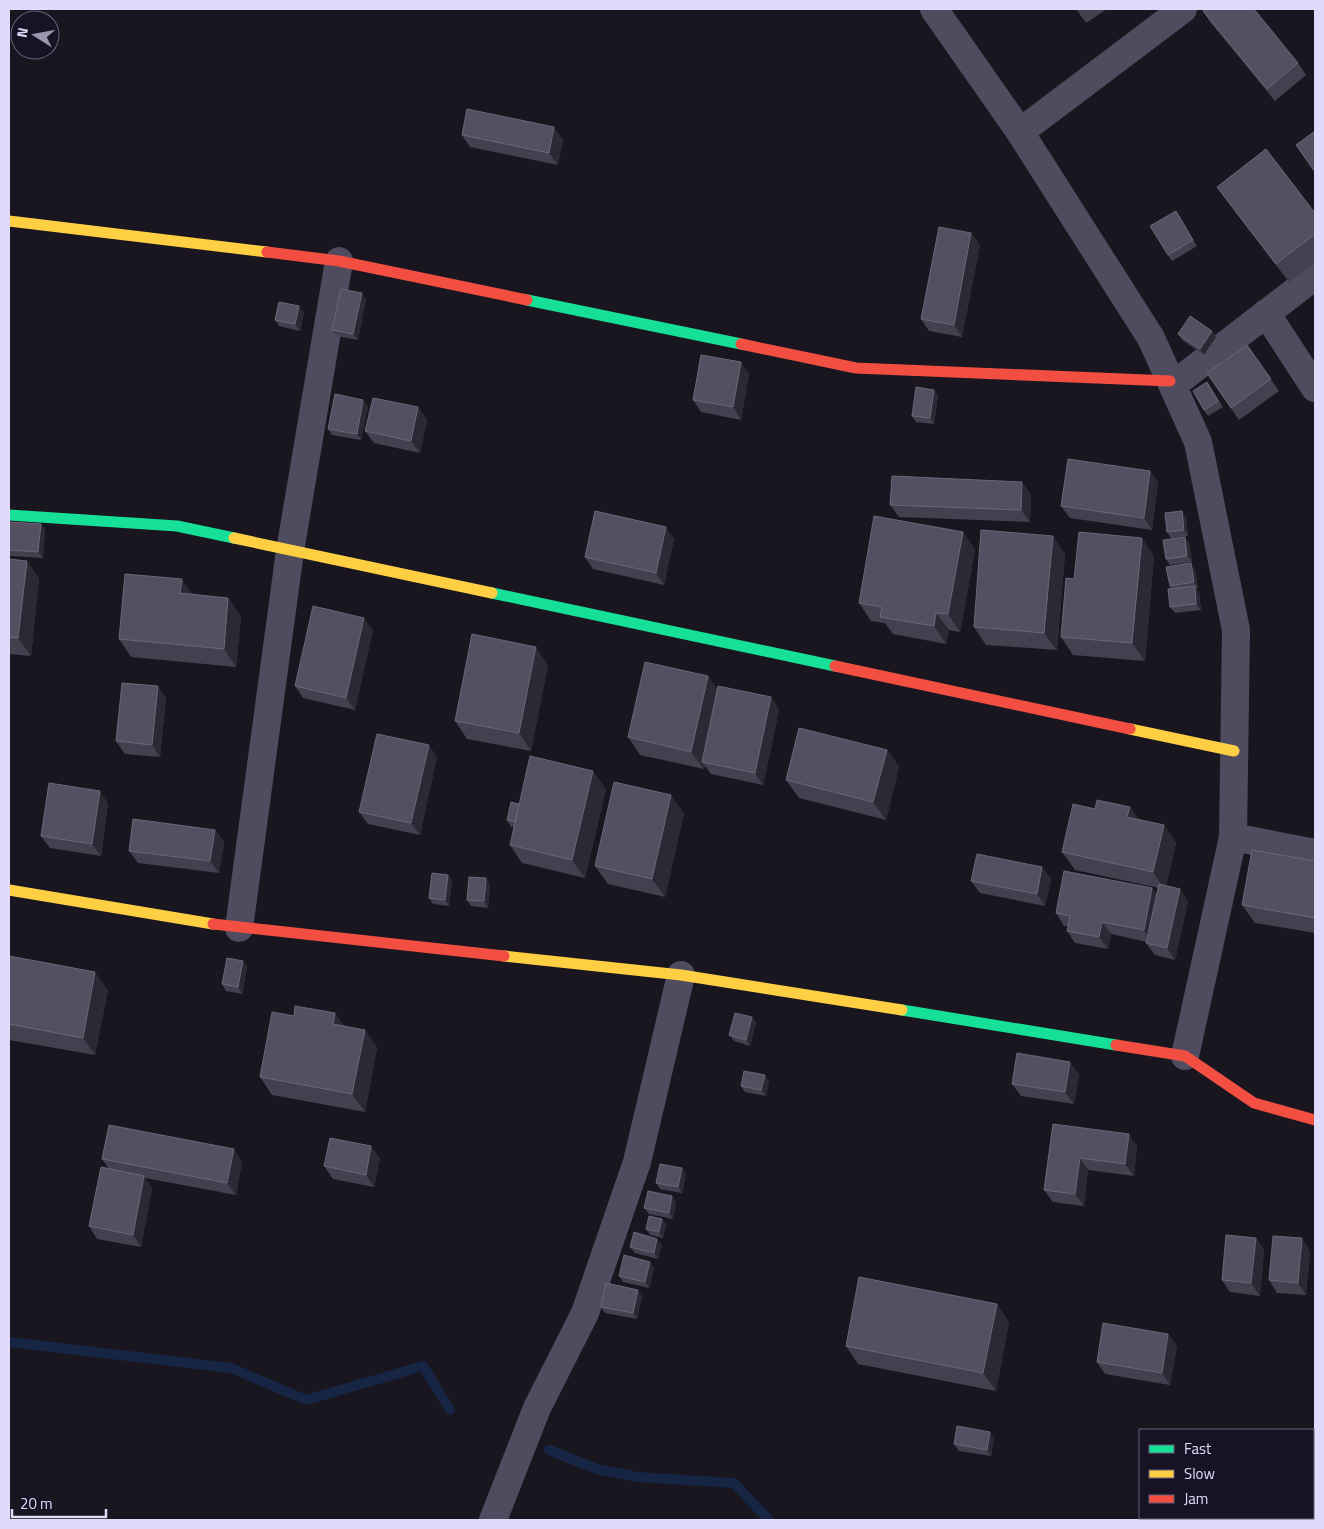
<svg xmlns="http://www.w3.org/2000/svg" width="1324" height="1529" viewBox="0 0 1324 1529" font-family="'Titillium Web',sans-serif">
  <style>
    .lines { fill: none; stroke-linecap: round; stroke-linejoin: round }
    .stream { stroke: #172544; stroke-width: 10 }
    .street { stroke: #4f4c5f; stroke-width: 28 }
    .fast { stroke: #16e098; stroke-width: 11 }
    .slow { stroke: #ffcf43; stroke-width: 11 }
    .jam { stroke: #f24e42; stroke-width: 11 }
    .wall { fill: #44404f }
    .shaded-wall { fill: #2c2834 }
    .building { fill: #555061; stroke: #6b6679 }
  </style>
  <rect width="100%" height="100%" fill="#191620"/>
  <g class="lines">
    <path class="stream" d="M9,1342L231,1368L306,1400L423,1366L450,1410
      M549,1450L597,1469L637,1477L734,1483L769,1520"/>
    <path class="street" d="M934,9L1020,132L1151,338L1198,442L1236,630L1233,837L1185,1056
      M1020,132L1183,9
      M1266,313L1315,388
      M1173,385L1315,276
      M1233,837L1315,853
      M239,928L290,551L339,261
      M493,1520L537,1408L585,1313L637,1162L681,975"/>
    <path class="fast" d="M527,300L741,344
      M9,515L177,526L234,538
      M492,593L835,666
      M902,1010L1116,1045"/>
    <path class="slow" d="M9,221L267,252
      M234,538L492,593
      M1130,729L1234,751
      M9,890L213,924
      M504,956L681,975L902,1010"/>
    <path class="jam" d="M267,252L339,261L527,300
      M741,344L856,368L1170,381
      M835,666L1130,729
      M213,924L504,956
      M1116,1045L1185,1056L1254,1103L1315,1120"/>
  </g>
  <path class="wall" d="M1076,9H1107L1086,23Z
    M1203,11L1298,63L1306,75L1275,101L1211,23Z
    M462,135L563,139L558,165L470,147Z
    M1217,187L1315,213V262L1289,282L1230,205Z
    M1180,217L1197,246L1172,261L1168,255Z
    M971,233L980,245L962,337L929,331L921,319Z
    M366,299L358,340L337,336L332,330Z
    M304,312L300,331L279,326L275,320Z
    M1212,331L1216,337L1204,355L1182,340L1178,334Z
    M1247,345L1279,391L1239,420L1207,373Z
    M749,374L741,420L701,412L693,400Z
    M1211,388L1223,407L1208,416L1204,410Z
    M934,390L938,396L934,424L916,422L912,416Z
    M368,406L361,440L332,435L328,429Z
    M418,407L427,420L420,453L374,443L365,431Z
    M1150,471L1158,483L1152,530L1070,518L1061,506Z
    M1031,494L1030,522L899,517L890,505Z
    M1186,517L1188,536L1171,538L1167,532Z
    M9,522L41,524L45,530L43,558L10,556L9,554Z
    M963,532L975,550L960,632L949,630L946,644L893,634L885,623L871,621L859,603Z
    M674,539L664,585L593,569L585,557Z
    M1189,543L1192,562L1170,565L1166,559Z
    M1065,554L1057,650L986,645L974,627Z
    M1154,556L1145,661L1073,655L1061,637L1074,579Z
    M9,559L27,561L39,579L31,656L9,654Z
    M1195,569L1198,588H1196L1199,592L1201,610L1175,613L1170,607L1171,589L1170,586Z
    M228,598L241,616L236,667L131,657L119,639Z
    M373,630L355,710L303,698L295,686Z
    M548,665L531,751L467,739L455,721Z
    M708,676L717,689L771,697L779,710L763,785L711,774L705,766L704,769L640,755L628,737Z
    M166,698L160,757L125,754L116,741Z
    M887,750L899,767L886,820L799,798L786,780Z
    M437,757L420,835L368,824L359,812Z
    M606,789L585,878L522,863L510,845L514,827H511L507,820L519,804Z
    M108,803L101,856L50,848L41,836Z
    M1130,807L1138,819L1164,825L1176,843L1166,886L1180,889L1188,901L1175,960L1155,955L1146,943L1147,942L1111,934L1108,949L1075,943L1067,931L1068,926H1064L1056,913L1152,888L1157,895L1159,888L1075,870L1062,852L1095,809Z
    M684,813L665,897L608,884L595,866Z
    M215,830L224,842L219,873L138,863L129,851Z
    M1315,861V933L1255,923L1242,905Z
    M1042,867L1051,879L1045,906L980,893L971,881Z
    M448,875L452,881L449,906L433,904L429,898Z
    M486,878L490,885L488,908L471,906L467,900Z
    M9,956L108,990L95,1055L9,1040Z
    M243,961L247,967L242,994L226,991L222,984Z
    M335,1013L344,1026L365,1030L377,1048L365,1112L272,1095L260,1077L294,1016Z
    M752,1017L756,1023L750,1046L734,1041L729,1035Z
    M1079,1074L1074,1104L1021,1096L1012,1084Z
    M769,1081L766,1096L745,1092L741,1086Z
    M1053,1124L1137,1146L1134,1176L1088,1170L1084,1206L1053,1202L1044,1190Z
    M380,1158L374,1187L333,1179L324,1166Z
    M102,1159L242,1161L236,1195L145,1178L152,1188L141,1247L97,1239L89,1226L109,1169Z
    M682,1168L686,1174L682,1193L660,1189L656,1183Z
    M672,1196L676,1202L673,1219L649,1214L644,1208Z
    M662,1219L666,1225L663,1238L650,1235L646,1229Z
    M1256,1238L1264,1250L1260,1296L1230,1292L1222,1280Z
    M657,1239L662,1245L658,1259L635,1253L630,1247Z
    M1310,1251L1306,1295L1277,1293L1269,1280Z
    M650,1262L654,1268L649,1288L623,1282L619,1276Z
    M642,1296L637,1319L605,1313L601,1307Z
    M997,1304L1009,1322L996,1391L858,1364L846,1346Z
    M1168,1334L1177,1346L1170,1385L1105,1374L1097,1362Z
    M994,1438L991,1456L959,1451L954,1444Z"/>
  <path class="shaded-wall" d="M554,127L563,139L558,165L549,153Z
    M1176,211L1180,217L1197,246L1193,240Z
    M971,233L980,245L962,337L954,325Z
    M362,293L366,299L358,340L353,334Z
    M299,306L304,312L300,331L295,324Z
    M1212,331L1216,337L1204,355L1200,349Z
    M741,362L749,374L741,420L733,407Z
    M934,390L938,396L934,424L930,418Z
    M363,400L368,406L361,440L357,434Z
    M418,407L427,420L420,453L411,441Z
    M1150,471L1158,483L1152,530L1144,518Z
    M1022,482L1031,494L1030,522L1021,510Z
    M1182,511L1186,517L1188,536L1184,530Z
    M41,524L45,530L43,558L38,552Z
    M666,527L674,539L664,585L656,573Z
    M963,532L975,550L960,632L948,614Z
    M1053,536L1065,554L1057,650L1044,633Z
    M1185,537L1189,543L1192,562L1187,556Z
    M1142,538L1154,556L1145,661L1132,643Z
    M27,561L39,579L31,656L18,638Z
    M1191,563L1195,569L1198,588L1194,582Z
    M182,579L194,597L180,593Z
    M1195,586L1199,592L1201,610L1196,604Z
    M228,598L241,616L236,667L224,649Z
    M936,613L949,630L946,644L934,626Z
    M364,618L373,630L355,710L346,698Z
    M536,647L548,665L531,751L519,733Z
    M708,676L721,694L702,762L705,766L704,769L691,752Z
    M158,686L166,698L160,757L152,745Z
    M771,697L779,710L763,785L755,773Z
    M429,745L437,757L420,835L411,823Z
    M887,750L899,767L886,820L873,802Z
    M593,771L606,789L585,878L572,860Z
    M100,791L108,803L101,856L92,844Z
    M671,795L684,813L665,897L652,879Z
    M1130,807L1142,825L1127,817Z
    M1164,825L1176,843L1165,890L1153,872Z
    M215,830L224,842L219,873L210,861Z
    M1042,867L1051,879L1045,906L1037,894Z
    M448,875L452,881L449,906L445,900Z
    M486,878L490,885L488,908L484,901Z
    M1152,888L1160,900L1152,943L1144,930Z
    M1180,889L1188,901L1175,960L1167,948Z
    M1102,922L1111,934L1108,949L1099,937Z
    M243,961L247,967L242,994L238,987Z
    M95,972L108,990L95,1055L83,1038Z
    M335,1013L348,1031L333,1024Z
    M752,1017L756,1023L750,1046L746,1040Z
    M365,1030L377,1048L365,1112L352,1094Z
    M1070,1062L1079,1074L1074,1104L1065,1092Z
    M765,1075L769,1081L766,1096L761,1090Z
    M1129,1134L1137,1146L1134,1176L1125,1164Z
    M371,1146L380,1158L374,1187L366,1175Z
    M234,1149L242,1161L236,1195L227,1183Z
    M1080,1158L1088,1170L1084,1206L1075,1194Z
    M682,1168L686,1174L682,1193L678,1187Z
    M144,1176L152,1188L141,1247L133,1235Z
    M672,1196L676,1202L673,1219L669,1213Z
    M662,1219L666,1225L663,1238L659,1232Z
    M1256,1238L1264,1250L1260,1296L1251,1283Z
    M1302,1238L1310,1251L1306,1295L1298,1283Z
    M657,1239L662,1245L658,1259L654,1253Z
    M650,1262L654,1268L649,1288L645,1282Z
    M638,1290L642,1296L637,1319L633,1313Z
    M997,1304L1009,1322L996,1391L983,1373Z
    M1168,1334L1177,1346L1170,1385L1162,1373Z
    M990,1432L994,1438L991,1456L987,1450Z"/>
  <path class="building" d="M1205,9H1254L1298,63L1267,89L1203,11Z
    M467,109L554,127L549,153L462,135Z
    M1315,131V172L1296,145Z
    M1266,149L1315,213V234L1276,264L1217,187Z
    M1176,211L1193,240L1168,255L1150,226Z
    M939,227L971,233L954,325L921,319Z
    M341,289L362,293L353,334L332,330Z
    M279,302L299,306L295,324L275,320Z
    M1190,316L1212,331L1200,349L1178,334Z
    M1247,345L1271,379L1231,408L1207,373Z
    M701,355L741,362L733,407L693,400Z
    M1207,382L1218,401L1204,410L1193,391Z
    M916,387L934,390L930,418L912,416Z
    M335,394L363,400L357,434L328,429Z
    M373,398L418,407L411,441L365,431Z
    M1068,459L1150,471L1144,518L1061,506Z
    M892,476L1022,482L1021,510L890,505Z
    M595,511L666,527L656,573L585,557Z
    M1182,511L1184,530L1167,532L1165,513Z
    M874,516L963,532L948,614L936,613L934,626L880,617L882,607L859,603Z
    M9,522L41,524L38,552L9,550Z
    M981,530L1053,536L1044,633L974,627Z
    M1079,532L1142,538L1132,643L1061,637L1066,578L1074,579Z
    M1185,537L1187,556L1166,559L1163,540Z
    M9,559L27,561L18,638L9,637Z
    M1191,563L1194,582L1170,586L1166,567Z
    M125,574L182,579L180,593L228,598L224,649L119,639Z
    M1195,586L1196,604L1170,607L1168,589Z
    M313,606L364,618L346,698L295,686Z
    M472,634L536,647L519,733L455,721Z
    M645,662L708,676L691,752L628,737Z
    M122,683L158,686L152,745L116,741Z
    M718,686L771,697L755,773L702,762Z
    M799,728L887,750L873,802L786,780Z
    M377,734L429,745L411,823L359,812Z
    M530,756L593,771L572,860L510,845Z
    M614,782L671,795L652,879L595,866Z
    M49,783L100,791L92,844L41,836Z
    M1097,800L1130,807L1127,817L1164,825L1153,872L1062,852L1073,804L1095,809Z
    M511,802L519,804L515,822L507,820Z
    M133,819L215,830L210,861L129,851Z
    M1252,850L1315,861V918L1242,905Z
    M977,854L1042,867L1037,894L971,881Z
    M1064,871L1152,888L1144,930L1102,922L1099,937L1067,931L1070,916L1056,913Z
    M432,873L448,875L445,900L429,898Z
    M469,877L486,878L484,901L467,900Z
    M1159,884L1180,889L1167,948L1146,943Z
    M9,956L95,972L83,1038L9,1024Z
    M227,958L243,961L238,987L222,984Z
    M295,1006L335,1013L333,1024L365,1030L352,1094L260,1077L272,1012L294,1016Z
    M735,1013L752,1017L746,1040L729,1035Z
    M1017,1053L1070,1062L1065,1092L1012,1084Z
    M744,1071L765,1075L761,1090L741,1086Z
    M1053,1124L1129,1134L1125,1164L1080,1158L1075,1194L1044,1190Z
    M109,1125L234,1149L227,1183L102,1159Z
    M330,1138L371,1146L366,1175L324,1166Z
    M660,1164L682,1168L678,1187L656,1183Z
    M101,1167L144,1176L133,1235L89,1226Z
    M648,1191L672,1196L669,1213L644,1208Z
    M649,1216L662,1219L659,1232L646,1229Z
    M634,1232L657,1239L654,1253L630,1247Z
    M1226,1235L1256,1238L1251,1283L1222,1280Z
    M1273,1236L1302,1238L1298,1283L1269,1280Z
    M624,1255L650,1262L645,1282L619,1276Z
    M859,1277L997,1304L983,1373L846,1346Z
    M606,1283L638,1290L633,1313L601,1307Z
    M1103,1323L1168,1334L1162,1373L1097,1362Z
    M957,1426L990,1432L987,1450L954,1444Z"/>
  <rect width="1324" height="1529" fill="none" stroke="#e1dafa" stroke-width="20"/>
  <rect x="1139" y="1429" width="175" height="90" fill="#171224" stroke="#68627a"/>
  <rect x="1149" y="1445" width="25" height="8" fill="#16e098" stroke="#68627a"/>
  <text x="1184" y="1454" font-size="15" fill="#e1dafa">Fast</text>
  <rect x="1149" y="1470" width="25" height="8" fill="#ffcf43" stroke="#68627a"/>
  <text x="1184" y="1479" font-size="15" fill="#e1dafa">Slow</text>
  <rect x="1149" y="1495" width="25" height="8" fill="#f24e42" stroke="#68627a"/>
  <text x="1184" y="1504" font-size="15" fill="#e1dafa">Jam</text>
  <g transform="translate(35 35) rotate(281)"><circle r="24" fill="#171224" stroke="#68627a"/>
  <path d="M0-4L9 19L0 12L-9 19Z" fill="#9b95ae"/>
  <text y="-8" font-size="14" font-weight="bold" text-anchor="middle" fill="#e1dafa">N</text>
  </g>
  <path d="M12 1509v8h94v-8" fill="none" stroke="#e1dafa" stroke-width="2.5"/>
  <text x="20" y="1509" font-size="15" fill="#e1dafa" stroke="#171224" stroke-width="4" paint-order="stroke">20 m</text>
</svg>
